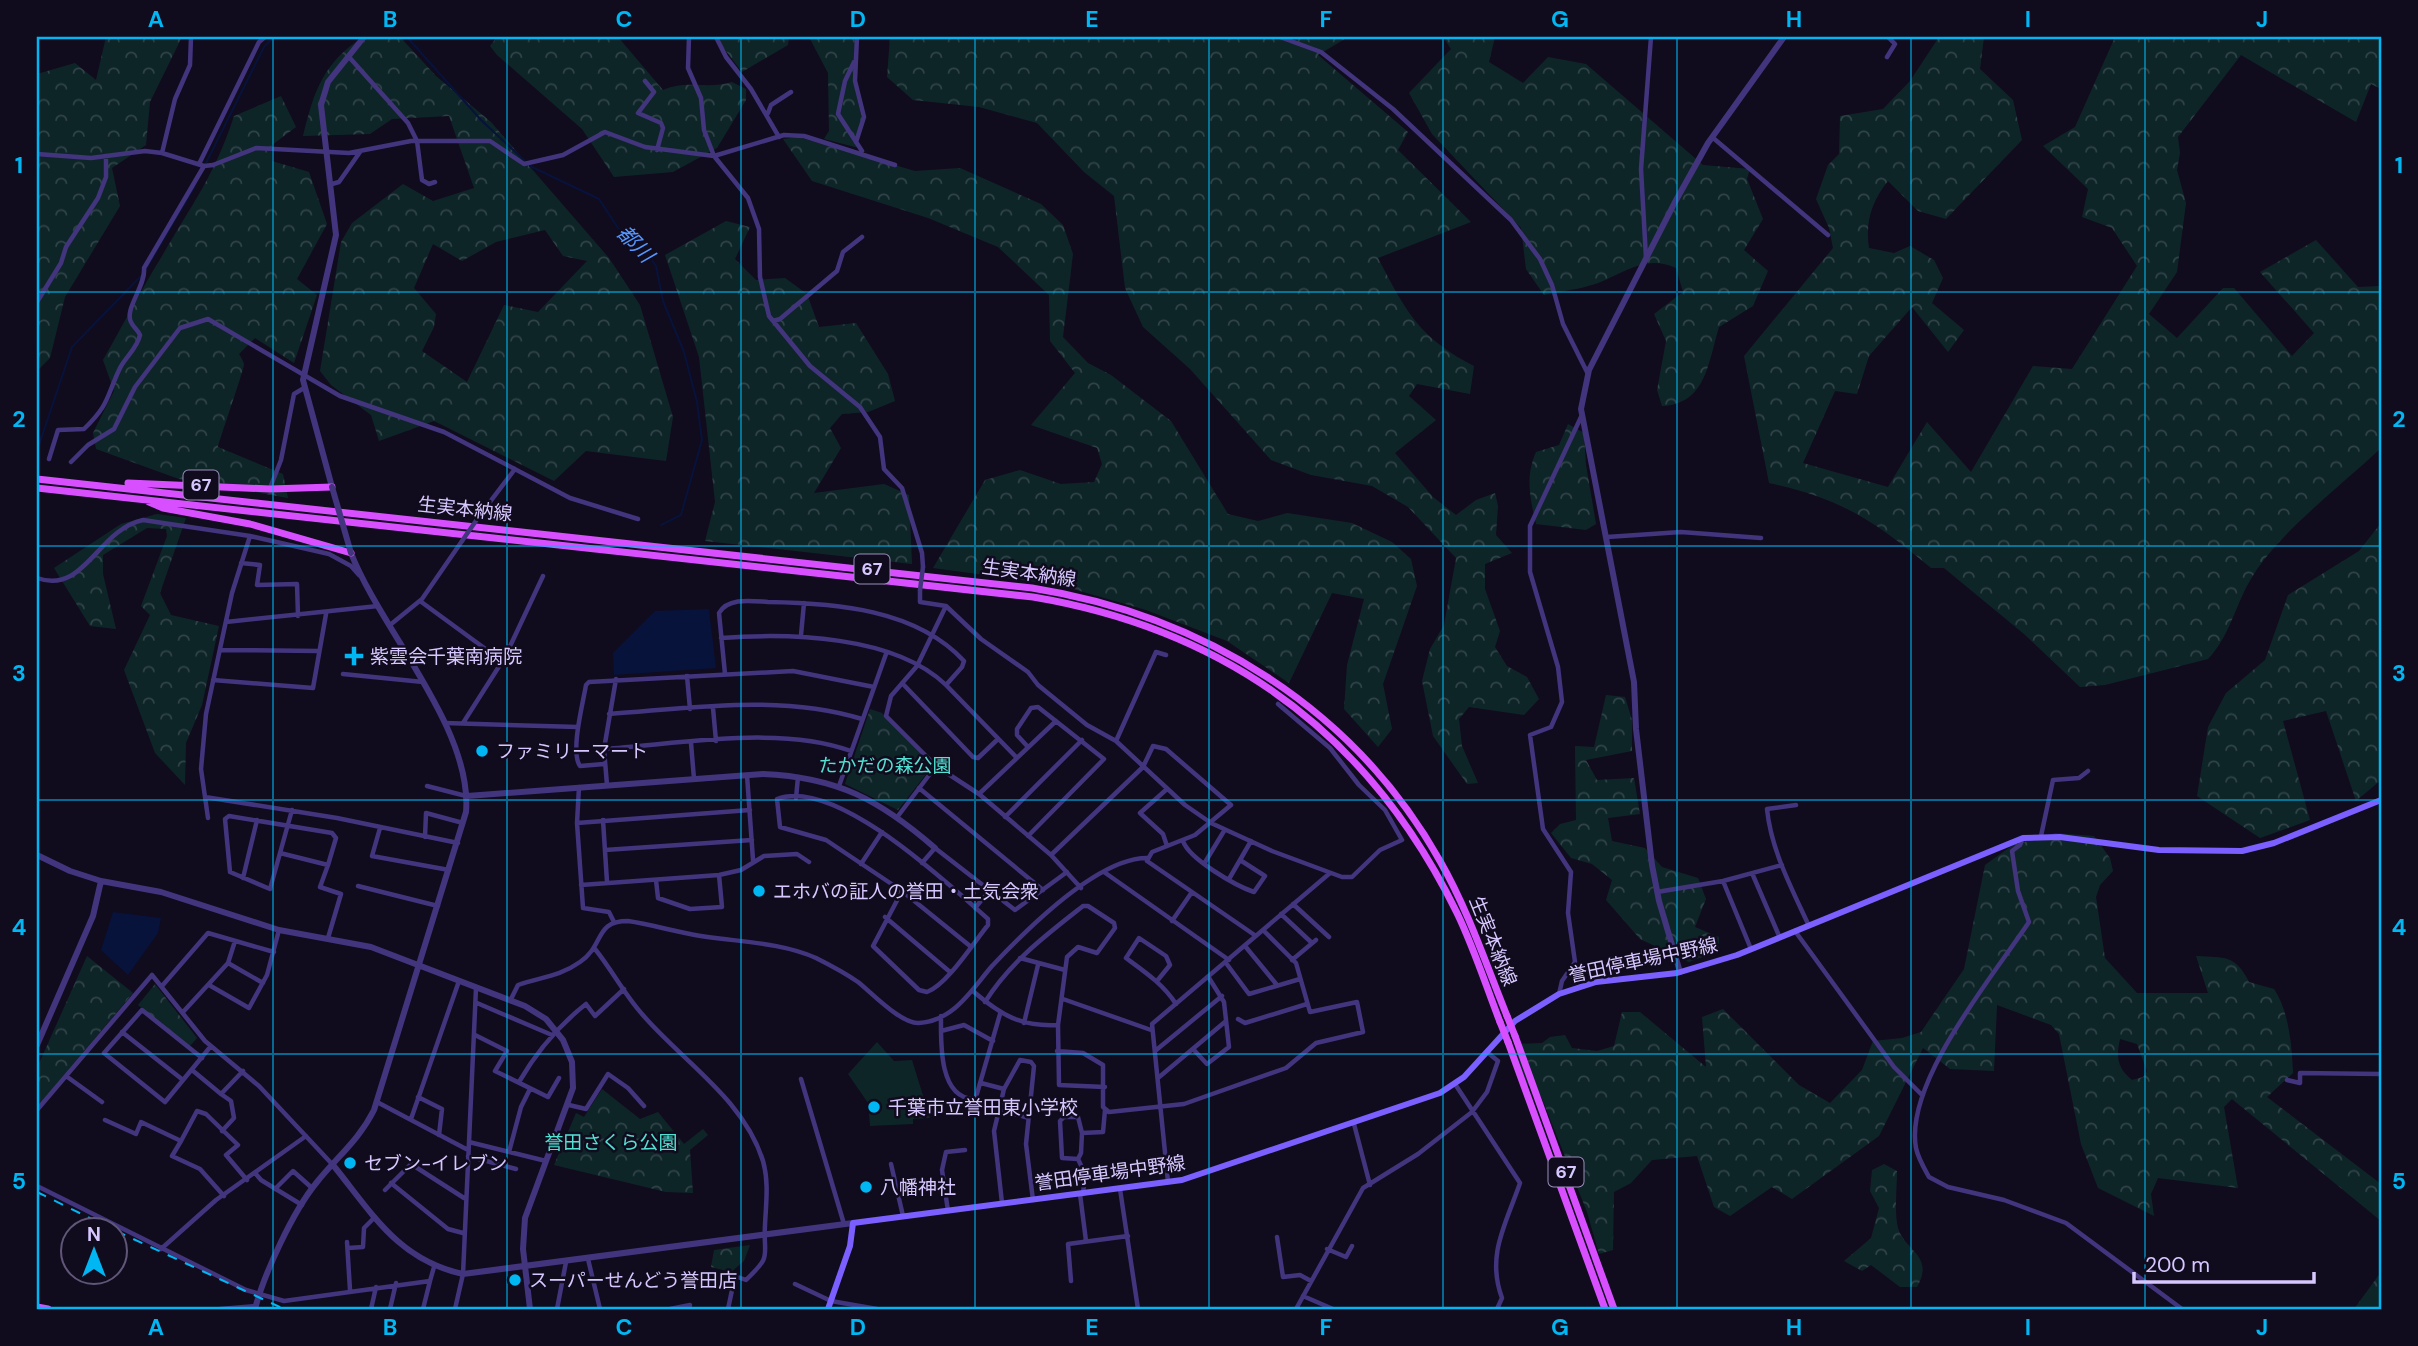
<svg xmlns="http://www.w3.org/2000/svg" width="2418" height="1346" viewBox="0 0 2418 1346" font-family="'DM Sans','Noto Sans JP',sans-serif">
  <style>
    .grass { fill: #0e2528 }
    .forest { fill: url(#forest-crowns); fill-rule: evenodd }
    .water { fill: #07133b }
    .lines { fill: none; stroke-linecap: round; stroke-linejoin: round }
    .stream { stroke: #07133b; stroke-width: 2 }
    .minor { stroke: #42357e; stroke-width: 4.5 }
    .tertiary { stroke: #42357e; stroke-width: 6 }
    .secondary { stroke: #7b5fff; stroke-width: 6 }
    .primary { stroke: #d74fff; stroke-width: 7 }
    .rail { stroke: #00b7f3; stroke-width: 2; stroke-dasharray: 10 9; stroke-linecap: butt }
    .minor-bridge { stroke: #42357e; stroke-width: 4.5 }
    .tertiary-bridge { stroke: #42357e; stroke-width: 6 }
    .primary-bridge { stroke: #d74fff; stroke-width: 7 }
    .grid { fill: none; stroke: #00b7f3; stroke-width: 2; stroke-opacity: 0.55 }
    .poi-dot { fill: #00b7f3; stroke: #110b1e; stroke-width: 2.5 }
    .labels { text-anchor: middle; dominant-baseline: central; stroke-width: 5; stroke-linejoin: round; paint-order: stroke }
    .shield { fill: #110b1e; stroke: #9b8fbc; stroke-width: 2 }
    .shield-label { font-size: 18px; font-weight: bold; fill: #d6c8ff }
    .street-label { font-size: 19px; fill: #d6c8ff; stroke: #110b1e }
    .poi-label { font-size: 19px; fill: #d6c8ff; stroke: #110b1e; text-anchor: start }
    .park-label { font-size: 19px; fill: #52e1d2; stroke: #110b1e }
    .water-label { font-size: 21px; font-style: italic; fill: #5698ff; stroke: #110b1e }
    .neatline { fill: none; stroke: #00b7f3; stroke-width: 2.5 }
    .grid-label { font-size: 23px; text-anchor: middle; font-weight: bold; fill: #00b7f3 }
  </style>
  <defs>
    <pattern id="forest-crowns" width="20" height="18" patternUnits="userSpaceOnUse" patternTransform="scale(1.75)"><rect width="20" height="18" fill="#0e2528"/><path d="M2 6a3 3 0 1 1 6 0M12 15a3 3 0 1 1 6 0" fill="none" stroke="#304348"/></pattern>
  </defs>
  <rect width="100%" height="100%" fill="#110b1e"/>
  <path class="grass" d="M877,1042L894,1061L912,1060L930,1118L913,1119V1124L870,1126L868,1103L848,1074Z"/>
  <path class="forest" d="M106,37H182L150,102L146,145L112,168L120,206L65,297L50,358L37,371V74L75,63L96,80Z
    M363,37L401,38L436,76L491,122L609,258L640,305L673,417L666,461L586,451L554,481L434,421L379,441L371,415L331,385L320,371L341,242L352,223L403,184L433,201L474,188L449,116L392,119L370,134L303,136C314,91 323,63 363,37ZM545,230L563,256L587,261L538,312L504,305L467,382L422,351L434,327L436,314L414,288L433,244L462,261L496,242Z
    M497,37H618L663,90C689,79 706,90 732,82L746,89V100L717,148L673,172L614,177L582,129L497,55L490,46Z
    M718,37H789L788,45L742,72L722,46Z
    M809,37H856L853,81L862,119L855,139L859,148L824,139L829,131L828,73Z
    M890,37H1348L1318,55L1408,132L1398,150L1471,222L1378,258C1406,311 1418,337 1474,366L1470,394L1417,384L1409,396L1436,420L1395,453L1433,497L1456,515L1476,500L1495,493L1498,506L1496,535L1512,553L1485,564V589L1500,631L1495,647L1507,666L1527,677L1539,699L1524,715L1469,707L1459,719L1462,746L1478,783L1467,784L1433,736L1422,681L1430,649L1444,625L1456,558L1408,507L1372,486L1311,475L1271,460L1190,369L1143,327L1125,288L1114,196L1084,172L1037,123L979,107L913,100L887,77Z
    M1443,37H1495L1489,62L1523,83L1548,57L1586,64L1703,165L1750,169L1747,179L1763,219L1744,250L1768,271L1753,306L1719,327C1708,363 1706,404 1662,406L1657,390L1666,341L1654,314L1683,292L1676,268C1647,254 1625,272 1598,283C1582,289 1562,291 1544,295L1526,269L1521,228L1432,134L1409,93L1451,49Z
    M1939,37H1984L1980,69L2013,100L2022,140L1946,219L1918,211L1888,181C1872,201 1865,221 1869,248L1894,253L1910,246L1934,260L1943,278L1932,303L1964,330L1948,352L1912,307L1869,356L1857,394L1835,391L1803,463L1888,487L1927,422L1971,472L2033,366L2072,369L2137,266L2112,228L2082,217L2088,189L2043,146L2075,127L2115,37H2381V89L2371,84L2356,122L2241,55L2178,137L2180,153L2177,170L2186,203L2177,272L2149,314L2177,338L2223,288H2234L2292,356L2314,333L2260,272L2316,240L2358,287L2381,286V448C2343,484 2282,530 2254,574C2236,601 2231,635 2208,659L2105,685L2080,687L2024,634L1944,568H1931C1876,522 1841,498 1769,483L1744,356L1833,248L1829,228L1816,199L1828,165L1839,154L1840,116L1883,109L1910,81Z
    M281,96L296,127L272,145V161L309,172L327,224L297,279L317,295L294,363L255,338L239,354C241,357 243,361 244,364C244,370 221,435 218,447L283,474L288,498L179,479L96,449L93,433L114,391L103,360C123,325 141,290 162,256C192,204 215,175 234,116Z
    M798,137L915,171L960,168L1041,204L1063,225L1073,254L1063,337L1088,363L1111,375L1171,421L1228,514L1258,521L1287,513L1352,523L1392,542L1411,559L1417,586L1383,684L1392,729L1378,747L1344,709L1347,665L1364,599L1332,593L1289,683L1227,641L1146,610L1059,585L933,568L985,480L1020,470L1061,484L1094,482L1102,464L1097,448L1031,425L1075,373L1050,341L1049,295L998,247L928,218L812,181L783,139Z
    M726,221L750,227L735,259L756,280L785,278L807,294L819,327L856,323L888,374L895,401L868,412L842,414L830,428L841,448L814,493L884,484L909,495L912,564L705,541L715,502L699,357L665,255Z
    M1568,424L1584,433L1586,465L1596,524L1586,530L1536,524C1530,498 1525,477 1536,452L1559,445Z
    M157,514L186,518L160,593L171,615L219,626L202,705L186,743L185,785L155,753L124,670L150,615L141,606L167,536L166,529L147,528L103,555V574L116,629L90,626L54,568L121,524Z
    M2381,523V780L2356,801L2326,711L2283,721L2310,820L2260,838L2197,796L2208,727L2226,693L2265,660L2288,595L2359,551Z
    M1606,695L1625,697L1632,720V751L1586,760L1597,780L1634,778L1640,814L1608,818L1612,841L1645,848L1662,867L1698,878L1706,899L1695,927L1719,937V951L1689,962L1640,939L1606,900L1612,880L1592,864L1571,858L1551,833L1560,824L1576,820L1575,746L1594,747Z
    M870,709L882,713L931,764V768L898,810L845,784Z
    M2055,833L2094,836L2110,858L2113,871L2100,885L2096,897L2105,958L2137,993H2208L2196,956C2225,958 2235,954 2249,982L2274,989C2289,1011 2292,1047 2293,1073L2267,1097L2381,1184V1221L2232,1099L2224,1107L2238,1188L2158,1178L2151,1194L2154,1216L2098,1188L2081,1144L2059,1034L2051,1025L1997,1005L1994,1071L1950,1069L1923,1048L1879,1136L1792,1199L1772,1187L1730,1216L1714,1207L1697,1156L1652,1160L1631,1183L1614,1192L1613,1250L1599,1254L1587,1212L1541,1096L1522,1080L1512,1056L1516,1044L1542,1043L1550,1037L1565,1035L1572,1048L1597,1051L1614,1046L1622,1012H1640L1706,1067L1702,1017L1723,1009L1799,1085L1830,1103L1862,1070L1873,1041L1902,1038L1921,1032L1964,969L1985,865L2013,845ZM2120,1039L2137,1044L2147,1071L2143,1077L2132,1080C2117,1068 2116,1057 2120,1039Z
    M87,956L133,993L37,1107V1068Z
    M155,984L197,1038L189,1047L138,1005Z
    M602,1089L640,1119L658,1112L684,1144L703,1129L708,1135L690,1150L693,1193L666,1192L554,1165L576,1113L584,1117Z
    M1884,1164L1897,1171C1897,1189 1894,1212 1898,1228C1905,1251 1935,1256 1917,1287H1900L1871,1265L1862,1271L1844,1261L1871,1238L1879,1208L1870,1191L1872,1170Z
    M750,1245L744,1261L731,1272L711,1267L714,1250Z
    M2381,1272V1309H2354Z"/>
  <path class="water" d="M709,609L716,668L614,675L613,653L655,611Z
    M113,912L161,918L158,933L128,975L101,950Z"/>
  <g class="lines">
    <path class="stream" d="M407,37L481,120L526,162
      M205,165L264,47L274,37
      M530,166L599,199L618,228L640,244L656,266L663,301L684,352L697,402L702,440L681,515L661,525
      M146,269L195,186
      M38,448L72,347L141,276"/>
    <path class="minor" d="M689,37L688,68L701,98L704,130L714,156L748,198L759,229L760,277L769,316L810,366L860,407L880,437L884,469L902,488L922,553L923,567
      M716,37L726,57L751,89L779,137
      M1280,37L1321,52L1393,109L1511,220L1540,259L1552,285L1563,324L1588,374
      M349,57L408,123L417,141L422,180L429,184L435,182
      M1887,57L1895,44L1888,37
      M854,62L845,81L838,114L862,151
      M645,81L654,92L638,113L661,123L663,128L657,150
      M768,113L771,105L791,92
      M1712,137L1828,235
      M856,142L864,117L855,81L857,37
      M162,153L175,99L190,65L191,37
      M37,154L91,158L145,151L162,153L204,166L213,165L256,148L349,153L411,141H490L524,164L563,155L605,132L645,147L714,156L784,135L804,136L895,165
      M199,164L259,42L265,37
      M332,184L339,182L360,152
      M1646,258L1641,169L1651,37
      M37,302L61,263L66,247L98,198L106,177V156
      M773,321L780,319L837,271L843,252L862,237
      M49,459L58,430L84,429C110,404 106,397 120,368C126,356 137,349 140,335C138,330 133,327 131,322C124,309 146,286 144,268L204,166
      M71,462L88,445L114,429L135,387L180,328L208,319L340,396L444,432L570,498L638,519
      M270,488L281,460L294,394L304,388
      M480,515L515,469
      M1607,537L1681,532L1761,538
      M241,563L260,565L257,585L297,584L298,616
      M37,578C85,595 97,530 143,520L250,536L329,554L351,566L359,575
      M920,590V602L946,606L981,639L1028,672L1038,685L1087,725L1116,741L1185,805L1211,823L1272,851L1342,877H1352L1380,850L1402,840L1385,810L1359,785L1330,748L1278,704
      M420,601L502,661
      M946,606L917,666L891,696L886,716L936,766L979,794L1051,855L1081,888
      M226,622L378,606
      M390,625L422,599L462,541
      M801,635L804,603
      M721,638C789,633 894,635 946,685L962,667L964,661C916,609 835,603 768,602C752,601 728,597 719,613L725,674
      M220,650L319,651
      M343,674L423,682
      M687,676L690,709
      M213,680L313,688L326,614
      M902,683L973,757L978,758L998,739
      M946,685L1017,758
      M713,708L716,741
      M609,714C693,708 781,694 862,719
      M445,723L578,727
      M463,723L505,657L543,576
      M1116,741L1156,652L1166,655
      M691,743L694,779
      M604,749C679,744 780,725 851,751
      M604,764L580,766C570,752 583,703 586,685L589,682L793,671L874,687
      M747,775L753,860
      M607,785L604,749L616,679
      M427,786L466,796
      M839,786L886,654
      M579,787L577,823L583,908L609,912L614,922
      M919,788L1043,890
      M1167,789L1140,813L1163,834L1167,846
      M979,794L1056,721
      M205,797L337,818L458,843
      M796,798L798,777
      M1796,805L1767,809C1771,850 1792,889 1809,926
      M898,816L936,766
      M1005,817L1082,740
      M208,818L201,769L206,714L232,593L250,536
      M603,820L607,882
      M577,823L750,810
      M380,828L372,856L449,870
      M1028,836L1104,759L1038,707L1031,708L1017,729V735L1028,747
      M2041,836L2053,780L2079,778L2088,771
      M425,837L426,813L463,823
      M2023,838L2020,845L2012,851L2018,891L2029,922C1994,975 1904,1082 1916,1148C1918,1158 1924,1168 1929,1177L1948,1187L2004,1200L2066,1223L2182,1309
      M1183,841C1189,859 1236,886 1254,892L1265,876L1240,860
      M605,850L752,840
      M280,853L328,865L336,838L332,833L229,816L225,819L230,872L270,889L292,810
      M1051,855L1143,767L1153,746L1166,749L1231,805L1195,835L1152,852L1147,861L1256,936
      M922,863L935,848L1015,910L1067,872
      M861,864L882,832
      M1204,864L1224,831
      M1104,872L1229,960
      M1752,873L1780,938
      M243,878L257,820
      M1229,879L1251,841
      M656,880L658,898L690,909L722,907L719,875
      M1723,881L1751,949
      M581,885L719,875L741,870L764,856L797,854L809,862
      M358,886L438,906
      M902,891L873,946L919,990L927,992C947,985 974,942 988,925V919C946,882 835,777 777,799L780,827L826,840L902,891L970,946
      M1657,892L1723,881L1782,865
      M1293,904L1329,937
      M975,908L989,891
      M1281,914L1312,943
      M885,917L950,972
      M1172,921L1192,892
      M1795,931L1894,1067L1922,1095
      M328,938L341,894L320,887L328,865
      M1245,946L1277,985
      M595,949C612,970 624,994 642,1014C682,1061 744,1099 763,1161C769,1182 766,1203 765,1225C763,1258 773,1254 746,1280L735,1276L728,1309
      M1020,958L1065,970
      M1292,960L1316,940
      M228,963L263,983
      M1226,963L1249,994L1300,979
      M1157,981L1170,965L1166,956L1139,938L1126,958C1145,972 1163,984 1176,1004
      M209,985L249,1008L267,975L279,930
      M162,986L208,933L274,952
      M974,992C1001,1015 1021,1027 1058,1025
      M1559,994L1562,981L1575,962L1568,913L1571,872L1543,829L1530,735L1551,727L1562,702L1558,667L1530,572V526L1581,417
      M511,999L518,985C540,977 559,977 580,962C605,945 594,921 628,921C649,924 669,930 690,934C730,942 779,941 816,958C830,965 845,973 858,982C872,993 901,1024 919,1023C954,1021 972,989 992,966C1025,931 1097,858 1147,858
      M1063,999L1151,1030
      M985,1002C1010,962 1046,935 1083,906H1088L1114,923L1115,928L1097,953L1078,947L1067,957L1058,1025L1059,1085L1105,1087
      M477,1003L552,1035
      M183,1012L228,963L235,941
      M941,1016C941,1040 938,1097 973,1099L976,1097L1000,1014
      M1238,1019L1245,1023L1307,1004
      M1024,1023L1038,965
      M941,1031L964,1025L993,1041
      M122,1032L183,1080
      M475,1035L507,1051L495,1071L548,1097L559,1078
      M1193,1049L1207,1064L1229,1047L1224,1002L1209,978
      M1057,1051L1083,1053L1103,1065V1107L1109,1112L1184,1104L1286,1068L1316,1043L1363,1032L1357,1002L1310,1012L1296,963L1263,930
      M1155,1051L1222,996
      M202,1058L142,1010L104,1053L165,1102L211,1046
      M192,1070L221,1094L243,1071
      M66,1076L102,1102
      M1158,1078L1226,1021
      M801,1079L844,1224
      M2287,1080L2300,1083V1073L2381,1074
      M519,1082C537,1051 558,1026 586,1004L595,1016L624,989
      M981,1083L1004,1089
      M1455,1084L1520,1183C1506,1224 1486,1255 1502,1298L1497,1309
      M221,1094L231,1101L234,1118L222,1131
      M418,1097L442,1109L439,1135
      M377,1102L468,1150
      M569,1105L586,1109L608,1074L628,1088L644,1106
      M37,1110L152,975L205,1041L259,1086L332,1164
      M999,1110L1029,1118
      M411,1119L459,981
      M105,1120L136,1134L141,1122L181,1141L197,1111L206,1114L238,1145L226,1155L247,1180
      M1354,1124L1370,1185
      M1082,1133L1078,1117H1064L1060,1121L1062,1158L1078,1159L1081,1153L1082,1133L1103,1132L1105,1110
      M181,1141L172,1156L200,1169L224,1196
      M469,1142L546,1161
      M509,1152L521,1107L530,1089
      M468,1156L516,1169
      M1078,1159L1085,1174L1083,1194
      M891,1164L903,1216
      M255,1173L261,1180L302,1205
      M1168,1182L1152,1024L1330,873
      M391,1183L448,1229L463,1233
      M37,1186L246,1290L284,1301L430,1281L434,1267
      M275,1189L293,1171L312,1188
      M1120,1189L1138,1309
      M385,1190L411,1164L464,1198
      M1080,1194L1086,1241
      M1002,1203L994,1131L1004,1089L1020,1060L1031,1062L1034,1066L1026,1144L1033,1200
      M948,1211L942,1170L946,1152L965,1150
      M1277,1237L1283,1277L1300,1275L1311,1281
      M347,1242L350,1290
      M348,1248L363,1247L364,1228L375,1217
      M161,1249L216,1200L306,1136
      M1327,1249L1346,1257L1352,1246
      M588,1259L600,1309
      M1071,1281L1068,1244L1128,1236
      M795,1284L831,1301L877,1309
      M1303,1296L1333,1309
      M220,1309L256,1306
      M371,1309L376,1287
      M390,1309L396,1283
      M423,1309L430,1281
      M455,1309L463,1274L476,988
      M557,1309L566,1262
      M670,1309L690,1305L689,1309
      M1296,1309L1363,1188L1418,1154L1472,1112L1487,1092L1498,1061L1487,1052"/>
    <path class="tertiary" d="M332,487L303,380L336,235L321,105L328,82L364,37
      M467,796L763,774C837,777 880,800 935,848
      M37,855L70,871L101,881L161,892L279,930L371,947L525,1006L546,1019L563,1040L572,1062L573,1088L525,1218L523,1249L530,1309
      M1680,972L1659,901L1652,865L1636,729L1634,682L1581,409L1589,370L1675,202L1708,143L1784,37
      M37,1045L93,916L101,881
      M333,1165C372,1213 398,1260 463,1274L853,1223
      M255,1309C264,1274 293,1211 317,1182C337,1157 359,1140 374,1110L466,812C473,729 381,630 351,553"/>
    <path class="secondary" d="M828,1309L850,1246L853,1223L1182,1180L1440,1093L1464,1077L1515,1021L1559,994L1596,982L1677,973L1737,955L2023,838L2060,837L2159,850L2242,851L2274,843L2381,800"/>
    <path class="primary" d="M37,479L1032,588C1202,615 1354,708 1440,861C1468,910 1486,964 1507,1016
      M128,483L270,489L332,487
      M37,488L1033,597C1229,630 1370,735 1457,913C1474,948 1486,986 1500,1022
      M149,502L163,508L250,524L351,553
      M1515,1036L1614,1309
      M1508,1042L1605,1309
      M37,1307L48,1309"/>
    <path class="rail" d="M37,1192L114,1230
      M116,1231L284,1309"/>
    <path class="minor-bridge" d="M462,541L480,515
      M920,590L923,567"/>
    <path class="tertiary-bridge" d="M332,487L351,553"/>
    <path class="primary-bridge" d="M1507,1016L1515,1036
      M1500,1022L1508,1042"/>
  </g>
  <path class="grid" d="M273,37V1309M507,37V1309M741,37V1309M975,37V1309M1209,37V1309M1443,37V1309M1677,37V1309M1911,37V1309M2145,37V1309M37,292H2381M37,546H2381M37,800H2381M37,1054H2381"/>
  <g class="poi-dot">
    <path d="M350.5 645.5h7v7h7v7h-7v7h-7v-7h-7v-7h7z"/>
    <circle cx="482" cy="751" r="7"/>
    <circle cx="759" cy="891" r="7"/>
    <circle cx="874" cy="1107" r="7"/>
    <circle cx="350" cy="1163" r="7"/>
    <circle cx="866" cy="1187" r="7"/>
    <circle cx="515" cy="1280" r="7"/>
  </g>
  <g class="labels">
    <g class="shield">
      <rect x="183.5" y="470.5" width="35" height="29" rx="5"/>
      <rect x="854.5" y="554.5" width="35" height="29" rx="5"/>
      <rect x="1548.5" y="1157.5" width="35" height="29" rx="5"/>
    </g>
    <g class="shield-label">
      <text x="201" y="485">67</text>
      <text x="872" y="569">67</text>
      <text x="1566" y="1172">67</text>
    </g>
    <g class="street-label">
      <text transform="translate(465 509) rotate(6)">生実本納線</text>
      <text transform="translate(1029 573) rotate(8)">生実本納線</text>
      <text transform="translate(1493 941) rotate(68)">生実本納線</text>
      <text transform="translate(1643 960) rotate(-12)">誉田停車場中野線</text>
      <text transform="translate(1110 1173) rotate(-8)">誉田停車場中野線</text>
    </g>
    <g class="poi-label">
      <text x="370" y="656">紫雲会千葉南病院</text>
      <text x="496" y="751">ファミリーマート</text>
      <text x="773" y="891">エホバの証人の誉田・土気会衆</text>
      <text x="888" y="1107">千葉市立誉田東小学校</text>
      <text x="364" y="1163">セブン-イレブン</text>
      <text x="880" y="1187">八幡神社</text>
      <text x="529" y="1280">スーパーせんどう誉田店</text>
    </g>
    <g class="park-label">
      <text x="885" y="765">たかだの森公園</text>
      <text x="611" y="1142">誉田さくら公園</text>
    </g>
    <g class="water-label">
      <text transform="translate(635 244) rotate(46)">都川</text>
    </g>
  </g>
  <rect width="2418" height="1346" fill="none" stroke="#110b1e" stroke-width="77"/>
  <g transform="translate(94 1251)"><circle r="33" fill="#110b1e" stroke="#605778" stroke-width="2"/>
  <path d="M0-5L12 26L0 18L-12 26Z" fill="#00b7f3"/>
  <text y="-10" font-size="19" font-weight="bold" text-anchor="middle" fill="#d6c8ff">N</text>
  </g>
  <path d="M2134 1272v10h180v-10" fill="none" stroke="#d6c8ff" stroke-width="3.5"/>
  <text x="2145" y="1272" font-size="21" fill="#d6c8ff" stroke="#110b1e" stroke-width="5" paint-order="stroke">200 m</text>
  <rect x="38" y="38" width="2342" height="1270" class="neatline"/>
  <g class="grid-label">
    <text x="156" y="27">A</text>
    <text x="390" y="27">B</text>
    <text x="624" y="27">C</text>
    <text x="858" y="27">D</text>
    <text x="1092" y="27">E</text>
    <text x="1326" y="27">F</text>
    <text x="1560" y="27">G</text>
    <text x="1794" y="27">H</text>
    <text x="2028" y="27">I</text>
    <text x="2262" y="27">J</text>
    <text x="19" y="173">1</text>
    <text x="2399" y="173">1</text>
    <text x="19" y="427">2</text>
    <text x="2399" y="427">2</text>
    <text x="19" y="681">3</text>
    <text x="2399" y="681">3</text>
    <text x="19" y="935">4</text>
    <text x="2399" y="935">4</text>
    <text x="19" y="1189">5</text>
    <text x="2399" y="1189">5</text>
    <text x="156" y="1335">A</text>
    <text x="390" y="1335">B</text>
    <text x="624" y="1335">C</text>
    <text x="858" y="1335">D</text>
    <text x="1092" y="1335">E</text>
    <text x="1326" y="1335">F</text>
    <text x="1560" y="1335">G</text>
    <text x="1794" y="1335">H</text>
    <text x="2028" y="1335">I</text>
    <text x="2262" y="1335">J</text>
  </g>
</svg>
